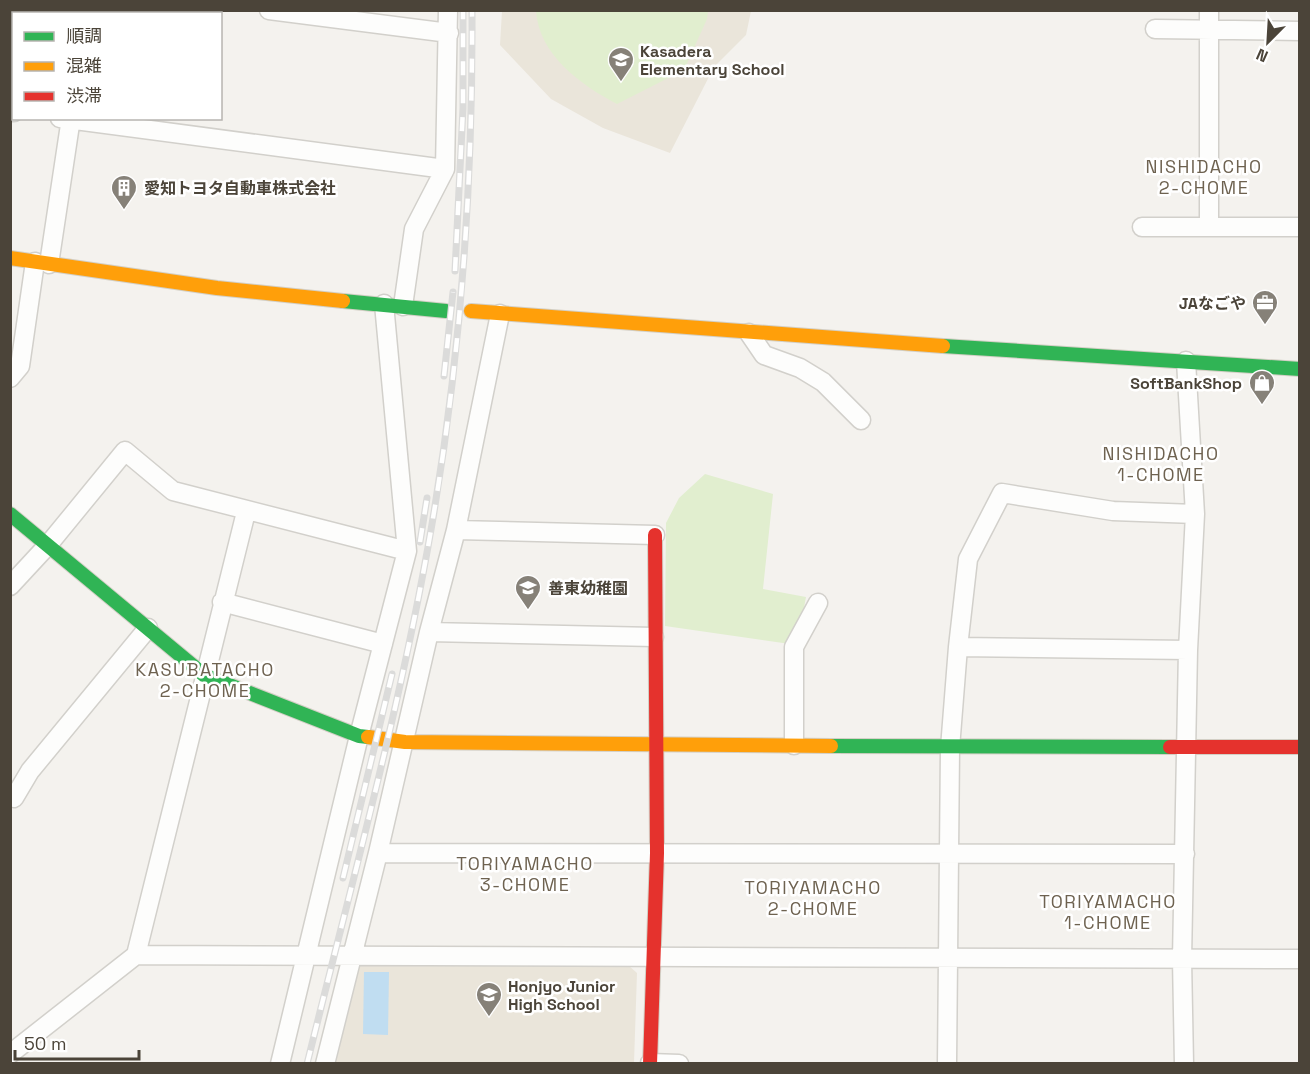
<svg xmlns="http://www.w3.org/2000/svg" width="1310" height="1074" viewBox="0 0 1310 1074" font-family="'Space Grotesk','Noto Sans JP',sans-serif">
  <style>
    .education { fill: #eae5da }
    .green { fill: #e1eecf }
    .water { fill: #c0ddf1 }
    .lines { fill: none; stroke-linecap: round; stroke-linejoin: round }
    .street-casing { stroke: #d2d0cb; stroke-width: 21 }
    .fast-casing { stroke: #d3cfc5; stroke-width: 16 }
    .slow-casing { stroke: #d3cfc5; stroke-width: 16 }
    .jam-casing { stroke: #d3cfc5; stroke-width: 16 }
    .street { stroke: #fdfdfc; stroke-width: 18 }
    .fast { stroke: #30b455; stroke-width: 14 }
    .slow { stroke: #ff9f0a; stroke-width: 14 }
    .jam { stroke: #e5322d; stroke-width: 14 }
    .rail-casing { stroke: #dbdbda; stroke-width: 7 }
    .rail { stroke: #fff; stroke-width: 4.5; stroke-dasharray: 14; stroke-linecap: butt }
    .labels { text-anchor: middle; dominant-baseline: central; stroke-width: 5; stroke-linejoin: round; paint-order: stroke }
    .poi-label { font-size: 16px; font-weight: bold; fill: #4b4439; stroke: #fff; text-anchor: start }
    .neighbourhood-label { font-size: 18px; letter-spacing: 1.5px; fill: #6e6250; stroke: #fff }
  </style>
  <rect width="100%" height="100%" fill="#f4f2ee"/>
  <path class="education" d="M502,11H751L746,35L714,67L670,153L603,128L551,99L500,45Z
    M363,964L628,965L637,973L634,1063L332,1064L355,968Z"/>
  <path class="green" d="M536,11V10L708,11L707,19L684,70L617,104C581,85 539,55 536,11Z
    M705,474L773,494L763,589L806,597L797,645L665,626L666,523L679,498Z"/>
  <path class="water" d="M364,972H389L388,1035L363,1034Z"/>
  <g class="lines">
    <defs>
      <path id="street" d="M269,10L449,33
        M1209,10V227H1300
        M83,14V10
        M1155,29L1300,31
        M10,112H14
        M60,118L445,169
        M1142,227H1209
        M49,264L71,118
        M403,306L414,229L445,169L448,10
        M749,333L764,355L800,368L823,382L861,420
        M10,378L20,366L35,262
        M456,530L655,535
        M10,586L48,545L125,451L173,491L407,551
        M222,602L383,644
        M429,632L654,637
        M958,647L1188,650
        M794,745V647L818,603
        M14,798L30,771L148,628
        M378,853L1185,854
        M136,955L246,512
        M10,1054L136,955L1300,959
        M650,1063L679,1064
        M280,1064L359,736L407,551L384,304
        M325,1064L378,853L429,632L456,530L500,314
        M947,1064L950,748L958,647L968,559L1002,493L1113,511L1195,514
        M1184,1064L1182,959L1188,650L1195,514L1186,361"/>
      <path id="fast" d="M343,301L446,311
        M943,346L1300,369
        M10,514L204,675L359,736L368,737
        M831,746L1170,747"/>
      <path id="slow" d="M10,258L217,288L343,301
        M471,311L943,346
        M368,737L405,742L831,746"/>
      <path id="jam" d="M1170,747H1300
        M650,1064L657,853L655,535"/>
    </defs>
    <use href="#street" class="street-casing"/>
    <use href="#fast" class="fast-casing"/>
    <use href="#slow" class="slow-casing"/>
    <use href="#jam" class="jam-casing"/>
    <use href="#street" class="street"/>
    <use href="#fast" class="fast"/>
    <use href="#slow" class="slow"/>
    <use href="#jam" class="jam"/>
    <defs>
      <path id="rail" d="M455,271L463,108V10
        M444,376L453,292
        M420,542L427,498
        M343,878L392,674
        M307,1064C351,885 401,706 432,524C461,354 473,183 472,10"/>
    </defs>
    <use href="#rail" class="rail-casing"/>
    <use href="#rail" class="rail"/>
  </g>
  <defs>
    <symbol id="school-pin" viewBox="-11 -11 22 30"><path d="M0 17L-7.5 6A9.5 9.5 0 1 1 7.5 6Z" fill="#868178" stroke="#fff"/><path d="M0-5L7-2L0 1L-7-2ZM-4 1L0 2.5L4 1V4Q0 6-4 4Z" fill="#fff"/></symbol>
    <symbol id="building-pin" viewBox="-11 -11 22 30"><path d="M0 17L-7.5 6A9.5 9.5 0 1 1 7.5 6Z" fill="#868178" stroke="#fff"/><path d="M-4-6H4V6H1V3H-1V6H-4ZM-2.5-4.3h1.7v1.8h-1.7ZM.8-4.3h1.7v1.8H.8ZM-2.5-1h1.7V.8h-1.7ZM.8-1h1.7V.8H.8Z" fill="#fff"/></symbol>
    <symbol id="office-pin" viewBox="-11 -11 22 30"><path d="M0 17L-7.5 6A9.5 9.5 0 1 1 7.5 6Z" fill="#868178" stroke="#fff"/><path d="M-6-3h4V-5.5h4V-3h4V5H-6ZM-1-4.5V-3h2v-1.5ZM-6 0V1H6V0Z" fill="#fff"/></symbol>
    <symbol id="shop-pin" viewBox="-11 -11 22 30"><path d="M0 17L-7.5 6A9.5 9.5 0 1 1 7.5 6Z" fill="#868178" stroke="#fff"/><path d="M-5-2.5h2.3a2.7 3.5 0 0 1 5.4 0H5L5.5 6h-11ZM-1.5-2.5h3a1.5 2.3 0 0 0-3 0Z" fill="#fff"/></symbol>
  </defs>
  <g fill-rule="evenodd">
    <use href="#school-pin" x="606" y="45" width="30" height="40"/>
    <use href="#building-pin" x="109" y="173" width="30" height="40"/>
    <use href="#office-pin" x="1250" y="288" width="30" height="40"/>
    <use href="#shop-pin" x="1247" y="368" width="30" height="40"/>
    <use href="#school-pin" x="513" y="573" width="30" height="40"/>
    <use href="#school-pin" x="474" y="980" width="30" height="40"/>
  </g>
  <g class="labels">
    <g class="poi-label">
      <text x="640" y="51">Kasadera<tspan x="640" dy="18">Elementary School</tspan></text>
      <text x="144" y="188">愛知トヨタ自動車株式会社</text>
      <text x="1246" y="303" text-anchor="end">JAなごや</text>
      <text x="1242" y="383" text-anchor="end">SoftBankShop</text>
      <text x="548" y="588">善東幼稚園</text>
      <text x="508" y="986">Honjyo Junior<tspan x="508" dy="18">High School</tspan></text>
    </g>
    <g class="neighbourhood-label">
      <text x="1204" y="166">NISHIDACHO<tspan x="1204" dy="21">2-CHOME</tspan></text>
      <text x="1161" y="453">NISHIDACHO<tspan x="1161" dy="21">1-CHOME</tspan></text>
      <text x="205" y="669">KASUBATACHO<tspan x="205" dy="21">2-CHOME</tspan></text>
      <text x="525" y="863">TORIYAMACHO<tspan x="525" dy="21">3-CHOME</tspan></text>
      <text x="813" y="887">TORIYAMACHO<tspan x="813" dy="21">2-CHOME</tspan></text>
      <text x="1108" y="901">TORIYAMACHO<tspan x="1108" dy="21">1-CHOME</tspan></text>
    </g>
  </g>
  <rect width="1310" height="1074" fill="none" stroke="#4b4439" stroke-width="24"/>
  <rect x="12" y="12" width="210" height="108" fill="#ffffff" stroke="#b7b4b0" stroke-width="1.5"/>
  <rect x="24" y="32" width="30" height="9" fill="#30b455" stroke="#b7b4b0" stroke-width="1.5"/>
  <text x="66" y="42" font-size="18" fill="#4b4439">順調</text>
  <rect x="24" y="62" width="30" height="9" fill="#ff9f0a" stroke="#b7b4b0" stroke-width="1.5"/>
  <text x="66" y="72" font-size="18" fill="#4b4439">混雑</text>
  <rect x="24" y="92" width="30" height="9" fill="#e5322d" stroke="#b7b4b0" stroke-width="1.5"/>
  <text x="66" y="102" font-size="18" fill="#4b4439">渋滞</text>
  <g transform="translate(1268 42) rotate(204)" stroke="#ffffff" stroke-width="4.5" paint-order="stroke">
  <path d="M0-4.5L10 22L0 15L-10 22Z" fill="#4b4439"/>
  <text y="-9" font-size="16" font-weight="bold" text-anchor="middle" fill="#4b4439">N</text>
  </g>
  <path d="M15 1050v9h124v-9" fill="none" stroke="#4b4439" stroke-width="3"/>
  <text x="24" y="1050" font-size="18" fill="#4b4439" stroke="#ffffff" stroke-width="4.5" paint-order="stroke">50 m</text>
</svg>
